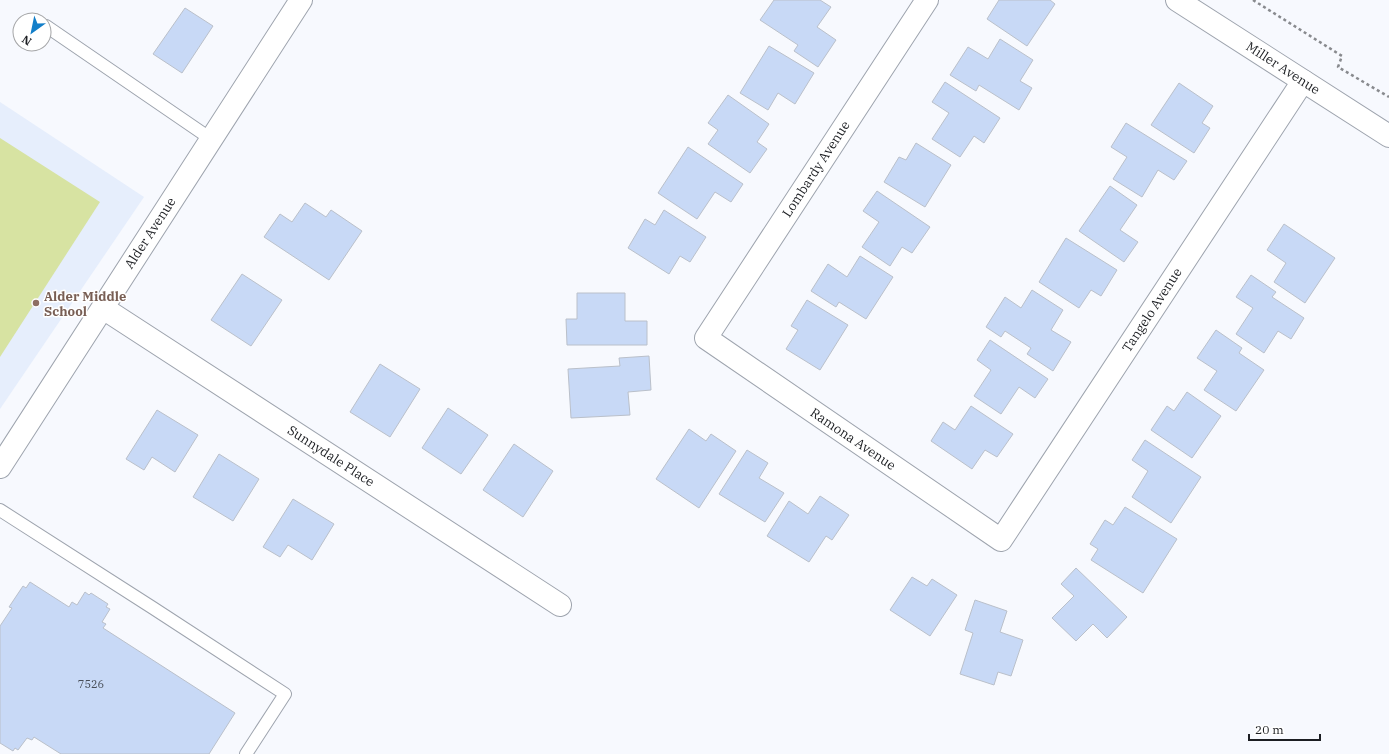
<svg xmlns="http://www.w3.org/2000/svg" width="1389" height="754" viewBox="0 0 1389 754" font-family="'IBM Plex Serif',serif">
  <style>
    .built { fill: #e6eefc }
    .green { fill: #d7e3a2 }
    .building { fill: #c8d9f6; stroke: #bac0ca }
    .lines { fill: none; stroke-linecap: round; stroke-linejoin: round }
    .service-casing { stroke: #9ea4ae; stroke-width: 14 }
    .minor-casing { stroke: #9ea4ae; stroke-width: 24 }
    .tertiary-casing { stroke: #9ea4ae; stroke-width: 24 }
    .secondary-casing { stroke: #9ea4ae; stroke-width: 24 }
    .path { stroke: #888a8e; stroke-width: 2.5; stroke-dasharray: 3 3; stroke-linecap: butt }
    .service { stroke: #fff; stroke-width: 12 }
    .minor { stroke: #fff; stroke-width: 22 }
    .tertiary { stroke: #fff; stroke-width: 22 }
    .secondary { stroke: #fff; stroke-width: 22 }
    .education-dot { fill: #8d6e63; stroke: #fff; stroke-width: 1.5 }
    .labels { text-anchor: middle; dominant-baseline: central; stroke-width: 3; stroke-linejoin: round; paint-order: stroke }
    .number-label { font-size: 11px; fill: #474d57 }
    .street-label { font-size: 13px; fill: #1c1e22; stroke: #fff }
    .education-label { font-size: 13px; font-weight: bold; fill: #785e54; stroke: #fff; text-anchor: start }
  </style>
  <rect width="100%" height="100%" fill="#f7f9fe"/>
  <path class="built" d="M0,102L144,197L0,409Z"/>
  <path class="green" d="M0,138L100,202L0,357Z"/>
  <path class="building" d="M774,0H820L831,7L817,27L836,40L818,67L794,51L798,45L760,20Z
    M999,0H1050L1055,4L1027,46L987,19Z
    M185,8L213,26L182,73L153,54Z
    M1000,39L1033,60L1020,81L1032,88L1019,110L979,85L976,91L950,75L968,47L988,59Z
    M769,46L814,73L795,104L778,93L768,110L740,93Z
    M945,82L1000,118L984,143L974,136L960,157L932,139L949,113L932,102Z
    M1179,83L1213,106L1202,123L1210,128L1194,153L1151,125Z
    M728,95L769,124L757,142L767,149L750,173L708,144L718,130L708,123Z
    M1126,123L1187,161L1174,180L1158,170L1142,197L1113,179L1127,157L1111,147Z
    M916,143L951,165L925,207L884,182L899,157L906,160Z
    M688,147L743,184L731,202L715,192L697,219L658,193Z
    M1110,186L1137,205L1120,230L1138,242L1124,262L1079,231Z
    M877,191L930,227L912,253L902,247L890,266L862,247L879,222L863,211Z
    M305,203L326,217L331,210L362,231L329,280L264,237L280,214L292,222Z
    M664,210L706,237L690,262L680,256L669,274L628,248L645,219L655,225Z
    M1284,224L1335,258L1305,303L1274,282L1286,263L1267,250Z
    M1066,238L1117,270L1101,296L1091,290L1079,308L1039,282Z
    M860,256L893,277L866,319L839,302L836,307L811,291L828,264L847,277Z
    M242,274L282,300L251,346L211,320Z
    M1251,275L1276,292L1272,297L1304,318L1291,339L1278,331L1264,353L1236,334L1253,308L1236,297Z
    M1032,290L1063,310L1051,330L1071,342L1053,371L1027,354L1031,348L1005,331L1001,337L986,327L1005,297L1021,308Z
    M577,293H625V321H647V345H567L566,319H577Z
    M807,300L848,325L820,370L786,349L798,330L791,326Z
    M1216,330L1242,348L1239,353L1264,370L1236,411L1204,390L1217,371L1197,358Z
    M990,340L1048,379L1035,398L1019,387L1001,414L974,396L991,370L977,360Z
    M649,356L651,390L628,392L630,415L571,418L568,369L620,366L619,358Z
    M380,364L420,389L390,437L350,412Z
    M1187,392L1221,416L1192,458L1151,430L1167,406L1174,411Z
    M971,406L1013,434L997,457L985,450L972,469L931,441L943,422L955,430Z
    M448,408L488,435L461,474L422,448Z
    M157,410L198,435L175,472L152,457L144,470L126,459Z
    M689,429L706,441L711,434L736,451L699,508L656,479Z
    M1145,440L1201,477L1171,523L1132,497L1148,471L1132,460Z
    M514,444L553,471L523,517L483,490Z
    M747,450L768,463L759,478L784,493L765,522L719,494Z
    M219,454L259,479L233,521L193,497Z
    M820,496L849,515L832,540L826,536L809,562L767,536L789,501L808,514Z
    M293,499L334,524L312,560L288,545L280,557L263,547Z
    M1125,507L1177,539L1143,593L1091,560L1098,549L1090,544L1105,520L1113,525Z
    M1076,568L1127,617L1107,638L1093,624L1076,641L1052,618L1074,596L1061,584Z
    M912,577L927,586L932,579L957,595L930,636L890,610Z
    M30,582L69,607L72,602L77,605L85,592L89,595L91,593L108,604L106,607L110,609L102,622L106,624L103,628L235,713L209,754H61L34,737L32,740L27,738L18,750L15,748L13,751L0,743V626L12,608L9,607L23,586L26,588Z
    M975,600L1007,611L1000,632L1023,640L1011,676L998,672L994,685L960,674L973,633L965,630Z"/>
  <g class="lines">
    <defs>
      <path id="service" d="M46,26L211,139
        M0,510L153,608L285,694L246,754"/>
      <path id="minor" d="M927,0L706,338L1001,540L1303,81
        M103,308L560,605"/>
      <path id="tertiary" d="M1177,0L1389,136"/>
      <path id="secondary" d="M0,467L301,0"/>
    </defs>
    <use href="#service" class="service-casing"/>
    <use href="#minor" class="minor-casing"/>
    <use href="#tertiary" class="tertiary-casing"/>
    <use href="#secondary" class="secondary-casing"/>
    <path class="path" d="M1253,0L1342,56L1338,67L1389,97"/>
    <use href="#service" class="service"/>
    <use href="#minor" class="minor"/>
    <use href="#tertiary" class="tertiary"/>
    <use href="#secondary" class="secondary"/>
  </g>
  <circle class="education-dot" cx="36" cy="303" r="4"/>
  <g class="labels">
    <g class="number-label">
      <text x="91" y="684">7526</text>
    </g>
    <g class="street-label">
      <text transform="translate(1283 68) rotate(33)">Miller Avenue</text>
      <text transform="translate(816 169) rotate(-57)">Lombardy Avenue</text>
      <text transform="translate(150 233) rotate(-57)">Alder Avenue</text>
      <text transform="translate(1152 310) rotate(-57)">Tangelo Avenue</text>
      <text transform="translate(853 439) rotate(34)">Ramona Avenue</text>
      <text transform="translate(331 456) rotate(33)">Sunnydale Place</text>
    </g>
    <g class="education-label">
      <text x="44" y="296">Alder Middle<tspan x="44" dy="15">School</tspan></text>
    </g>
  </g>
  <g transform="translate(32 32) rotate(213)"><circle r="19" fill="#ffffff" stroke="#a4a5a7"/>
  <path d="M0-3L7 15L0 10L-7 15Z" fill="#137fc9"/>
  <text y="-6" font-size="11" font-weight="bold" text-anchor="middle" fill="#1c1e22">N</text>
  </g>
  <path d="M1249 734v6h71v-6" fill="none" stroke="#1c1e22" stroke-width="2"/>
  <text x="1255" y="734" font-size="12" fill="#1c1e22" stroke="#ffffff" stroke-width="3" paint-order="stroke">20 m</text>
</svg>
